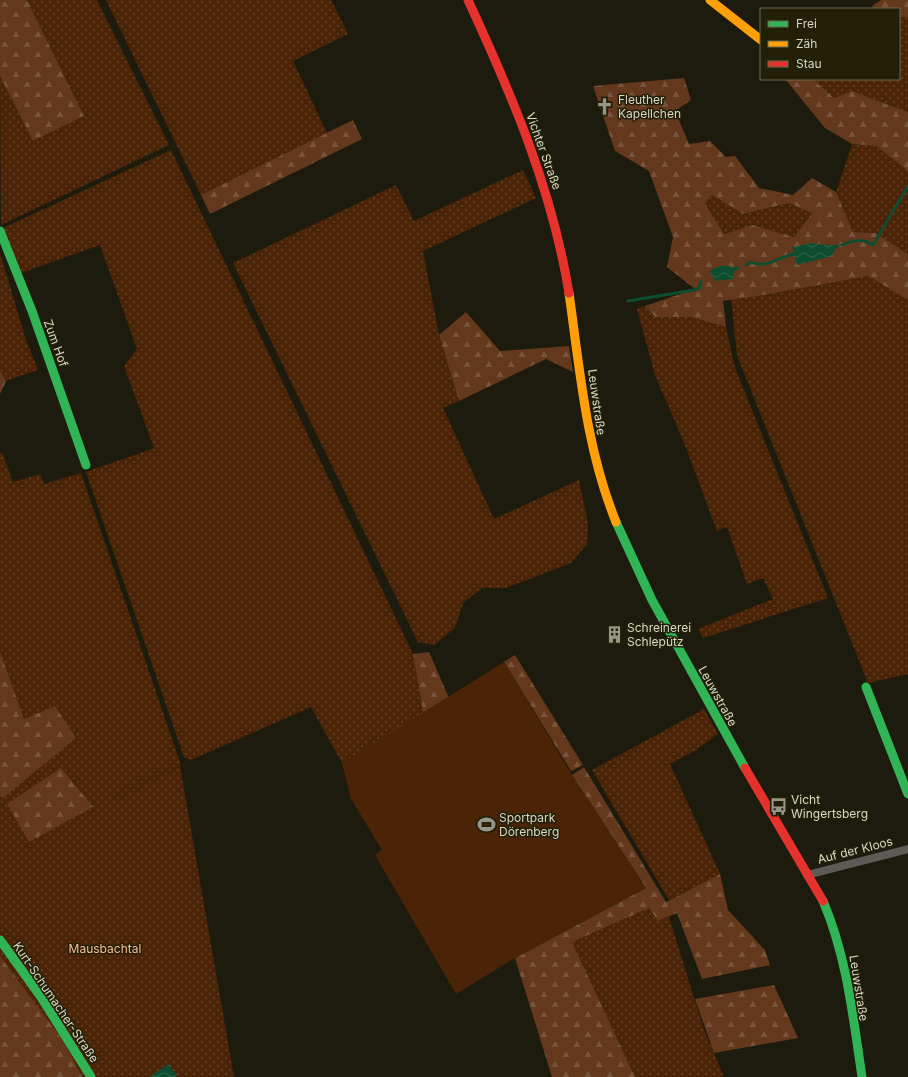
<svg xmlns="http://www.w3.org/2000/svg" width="908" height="1077" viewBox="0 0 908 1077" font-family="Inter,sans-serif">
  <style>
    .grass { fill: url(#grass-dots) }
    .forest { fill: url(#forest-firs); fill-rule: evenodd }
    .garden { fill: #4b2407 }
    .water { fill: url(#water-waves) }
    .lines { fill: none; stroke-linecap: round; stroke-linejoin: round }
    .stream { stroke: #0f4d30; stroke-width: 3 }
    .street { stroke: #5d5b56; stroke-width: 8 }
    .fast { stroke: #30b455; stroke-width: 9 }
    .slow { stroke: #ff9f0a; stroke-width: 9 }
    .jam { stroke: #e5322d; stroke-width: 9 }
    .labels { text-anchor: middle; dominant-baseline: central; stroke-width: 3; stroke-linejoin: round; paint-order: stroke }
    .poi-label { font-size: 12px; fill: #d8d7c8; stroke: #222007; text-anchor: start }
    .street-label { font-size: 12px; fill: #d8d7c8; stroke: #222007 }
    .park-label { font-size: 12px; fill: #fcba96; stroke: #222007 }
  </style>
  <defs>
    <pattern id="grass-dots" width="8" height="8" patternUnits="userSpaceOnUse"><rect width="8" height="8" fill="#4b2407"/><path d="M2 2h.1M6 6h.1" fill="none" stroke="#64432a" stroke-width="1.8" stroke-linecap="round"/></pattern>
    <pattern id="forest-firs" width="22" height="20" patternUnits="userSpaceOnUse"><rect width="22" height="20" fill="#64381c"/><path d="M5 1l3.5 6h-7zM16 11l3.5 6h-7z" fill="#79543c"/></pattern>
    <pattern id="water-waves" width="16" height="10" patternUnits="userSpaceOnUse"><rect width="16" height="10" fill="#0f4d30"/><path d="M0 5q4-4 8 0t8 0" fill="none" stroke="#31664c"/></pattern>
  </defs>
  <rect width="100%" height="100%" fill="#1c1b0d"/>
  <path class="grass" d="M27,0H97L169,145L1,225L0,76L33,141L84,116Z
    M106,0H331L348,34L293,61L327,133L201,195Z
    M899,17H908V112L852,91L834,98L813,79H899Z
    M852,144L876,146L908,171V254L876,233L853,232L836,192Z
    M171,150L413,654L423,712L342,763L311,707L191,760L184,757L86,472L154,448L124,366L137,349L100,245L21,273L3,228Z
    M523,170L536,198L423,251L439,335L459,401L443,408L494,519L579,480L588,524L587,544L571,563L506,588H482L463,603L455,628L434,645L418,642L233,263L396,185L414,221Z
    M712,195L743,214L789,203L812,212L794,237L753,225L724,234L705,203Z
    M0,253L26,340L38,370L6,381L0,370Z
    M868,276L908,300V674L868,683L737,355L731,298L764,295Z
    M645,306L655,317H690L726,327L735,368L828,598L703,638L698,629L773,599L763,578L747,584L727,527L717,531L685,445L655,375L637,309Z
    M0,453H2L13,482L40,474L44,484L81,473L181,765L111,798L180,766L234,1077H69L0,984Z
    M704,709L718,734L696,750L670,764L720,874L669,900L592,770Z
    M649,908L658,920L669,917L704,1030L724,1077H635L571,942Z"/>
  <path class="forest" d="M0,0H27L84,116L33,141L0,76Z
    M881,0H908V17H899V9H874L872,6Z
    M684,78L691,100L675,111L689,144L710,141L726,157L735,156L759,188L793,195L812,178L836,192L853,232L876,233L908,254V300L868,276L764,295L723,301L726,327L690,317H655L645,306L695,289L667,267L673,237L649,171L615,151L593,86ZM712,195L743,214L789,203L812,213L794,237L753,225L724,234L705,203Z
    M785,79H813L834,98L852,91L908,112V171L876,146L852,144L825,128Z
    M353,120L362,139L210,214L201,195Z
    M466,312L500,351L569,346L573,372L546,359L459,401L439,335Z
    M0,370L6,381L0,394Z
    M0,652L24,719L55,706L76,738L3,798L0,796Z
    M429,652L449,698L342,763L423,712L413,654Z
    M515,655L583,765L571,771L504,662Z
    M584,767L666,902L720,874L728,910L765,950L770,965L702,979L677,913L658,921L649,908L572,942L635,1077H552L515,958L646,888L572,775Z
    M61,768L93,807L29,842L7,804Z
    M0,956L64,1042L82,1077H0Z
    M774,985L798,1038L714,1053L695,999Z"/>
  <path class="garden" d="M504,662L572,775L646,888L515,958L456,994L375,855L382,850L351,799L342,763Z"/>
  <path class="water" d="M811,243L826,245H842L835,249L832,256L797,265L792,247Z
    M720,266H731L735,269L733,279L716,281L710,273L712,269Z
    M169,1064L177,1077H149Z"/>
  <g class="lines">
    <path class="stream" d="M842,245C854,240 863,238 873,245L908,186
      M746,265L751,262C767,269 778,257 794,254
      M735,269L738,268
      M628,301L694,290L699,288L701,282"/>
    <path class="street" d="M807,875L908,849"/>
    <path class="fast" d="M0,231L32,311L86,465
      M616,522L652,600L745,768
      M866,687L908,794
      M823,901C847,957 853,1017 862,1077
      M0,940L41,997L91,1077"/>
    <path class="slow" d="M710,0L761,40
      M569,293C580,371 586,448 616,522"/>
    <path class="jam" d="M468,0C512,95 552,189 569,293
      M745,768L823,901"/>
  </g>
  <defs>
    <symbol id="church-bare" viewBox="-9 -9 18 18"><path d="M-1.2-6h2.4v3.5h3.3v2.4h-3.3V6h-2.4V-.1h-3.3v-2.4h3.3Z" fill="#969587" stroke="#222007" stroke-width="2.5" paint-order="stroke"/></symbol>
    <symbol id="building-bare" viewBox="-9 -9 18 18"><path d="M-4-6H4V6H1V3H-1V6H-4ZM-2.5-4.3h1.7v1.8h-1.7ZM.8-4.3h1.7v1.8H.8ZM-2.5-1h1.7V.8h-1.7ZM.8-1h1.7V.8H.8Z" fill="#969587" stroke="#222007" stroke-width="2.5" paint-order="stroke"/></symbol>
    <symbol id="bus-bare" viewBox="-9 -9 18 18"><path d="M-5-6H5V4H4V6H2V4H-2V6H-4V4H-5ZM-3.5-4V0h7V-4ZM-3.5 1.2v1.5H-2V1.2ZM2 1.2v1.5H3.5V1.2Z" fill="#969587" stroke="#222007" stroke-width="2.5" paint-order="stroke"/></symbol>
    <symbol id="stadium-bare" viewBox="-9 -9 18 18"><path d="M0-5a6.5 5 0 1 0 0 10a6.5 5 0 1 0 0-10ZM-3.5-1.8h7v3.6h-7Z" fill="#969587" stroke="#222007" stroke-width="2.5" paint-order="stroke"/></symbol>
  </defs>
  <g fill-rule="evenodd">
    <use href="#church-bare" x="592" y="94" width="25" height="25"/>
    <use href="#building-bare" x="602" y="622" width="25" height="25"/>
    <use href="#bus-bare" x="766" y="794" width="25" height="25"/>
    <use href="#stadium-bare" x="474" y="812" width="25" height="25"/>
  </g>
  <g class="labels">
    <g class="poi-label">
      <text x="618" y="99">Fleuther<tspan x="618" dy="14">Kapellchen</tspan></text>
      <text x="627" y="627">Schreinerei<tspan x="627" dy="14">Schlepütz</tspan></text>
      <text x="791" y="799">Vicht<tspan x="791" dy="14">Wingertsberg</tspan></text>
      <text x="499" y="817">Sportpark<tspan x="499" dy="14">Dörenberg</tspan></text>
    </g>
    <g class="street-label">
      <text transform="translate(544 151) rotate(70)">Vichter Straße</text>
      <text transform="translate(56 343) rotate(70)">Zum Hof</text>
      <text transform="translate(597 402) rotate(82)">Leuwstraße</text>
      <text transform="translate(718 696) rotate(61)">Leuwstraße</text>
      <text transform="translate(855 850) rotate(-14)">Auf der Kloos</text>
      <text transform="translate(859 988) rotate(81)">Leuwstraße</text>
      <text transform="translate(56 1002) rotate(56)">Kurt-Schumacher-Straße</text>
    </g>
    <g class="park-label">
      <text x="105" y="948">Mausbachtal</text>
    </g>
  </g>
  <rect x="760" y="8" width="140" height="72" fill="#222007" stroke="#6b6954"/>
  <rect x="768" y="21" width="20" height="6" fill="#30b455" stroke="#6b6954"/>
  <text x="796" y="28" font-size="12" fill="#d8d7c8">Frei</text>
  <rect x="768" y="41" width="20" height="6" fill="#ff9f0a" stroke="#6b6954"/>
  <text x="796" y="48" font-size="12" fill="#d8d7c8">Zäh</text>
  <rect x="768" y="61" width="20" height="6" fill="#e5322d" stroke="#6b6954"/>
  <text x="796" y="68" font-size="12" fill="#d8d7c8">Stau</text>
</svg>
